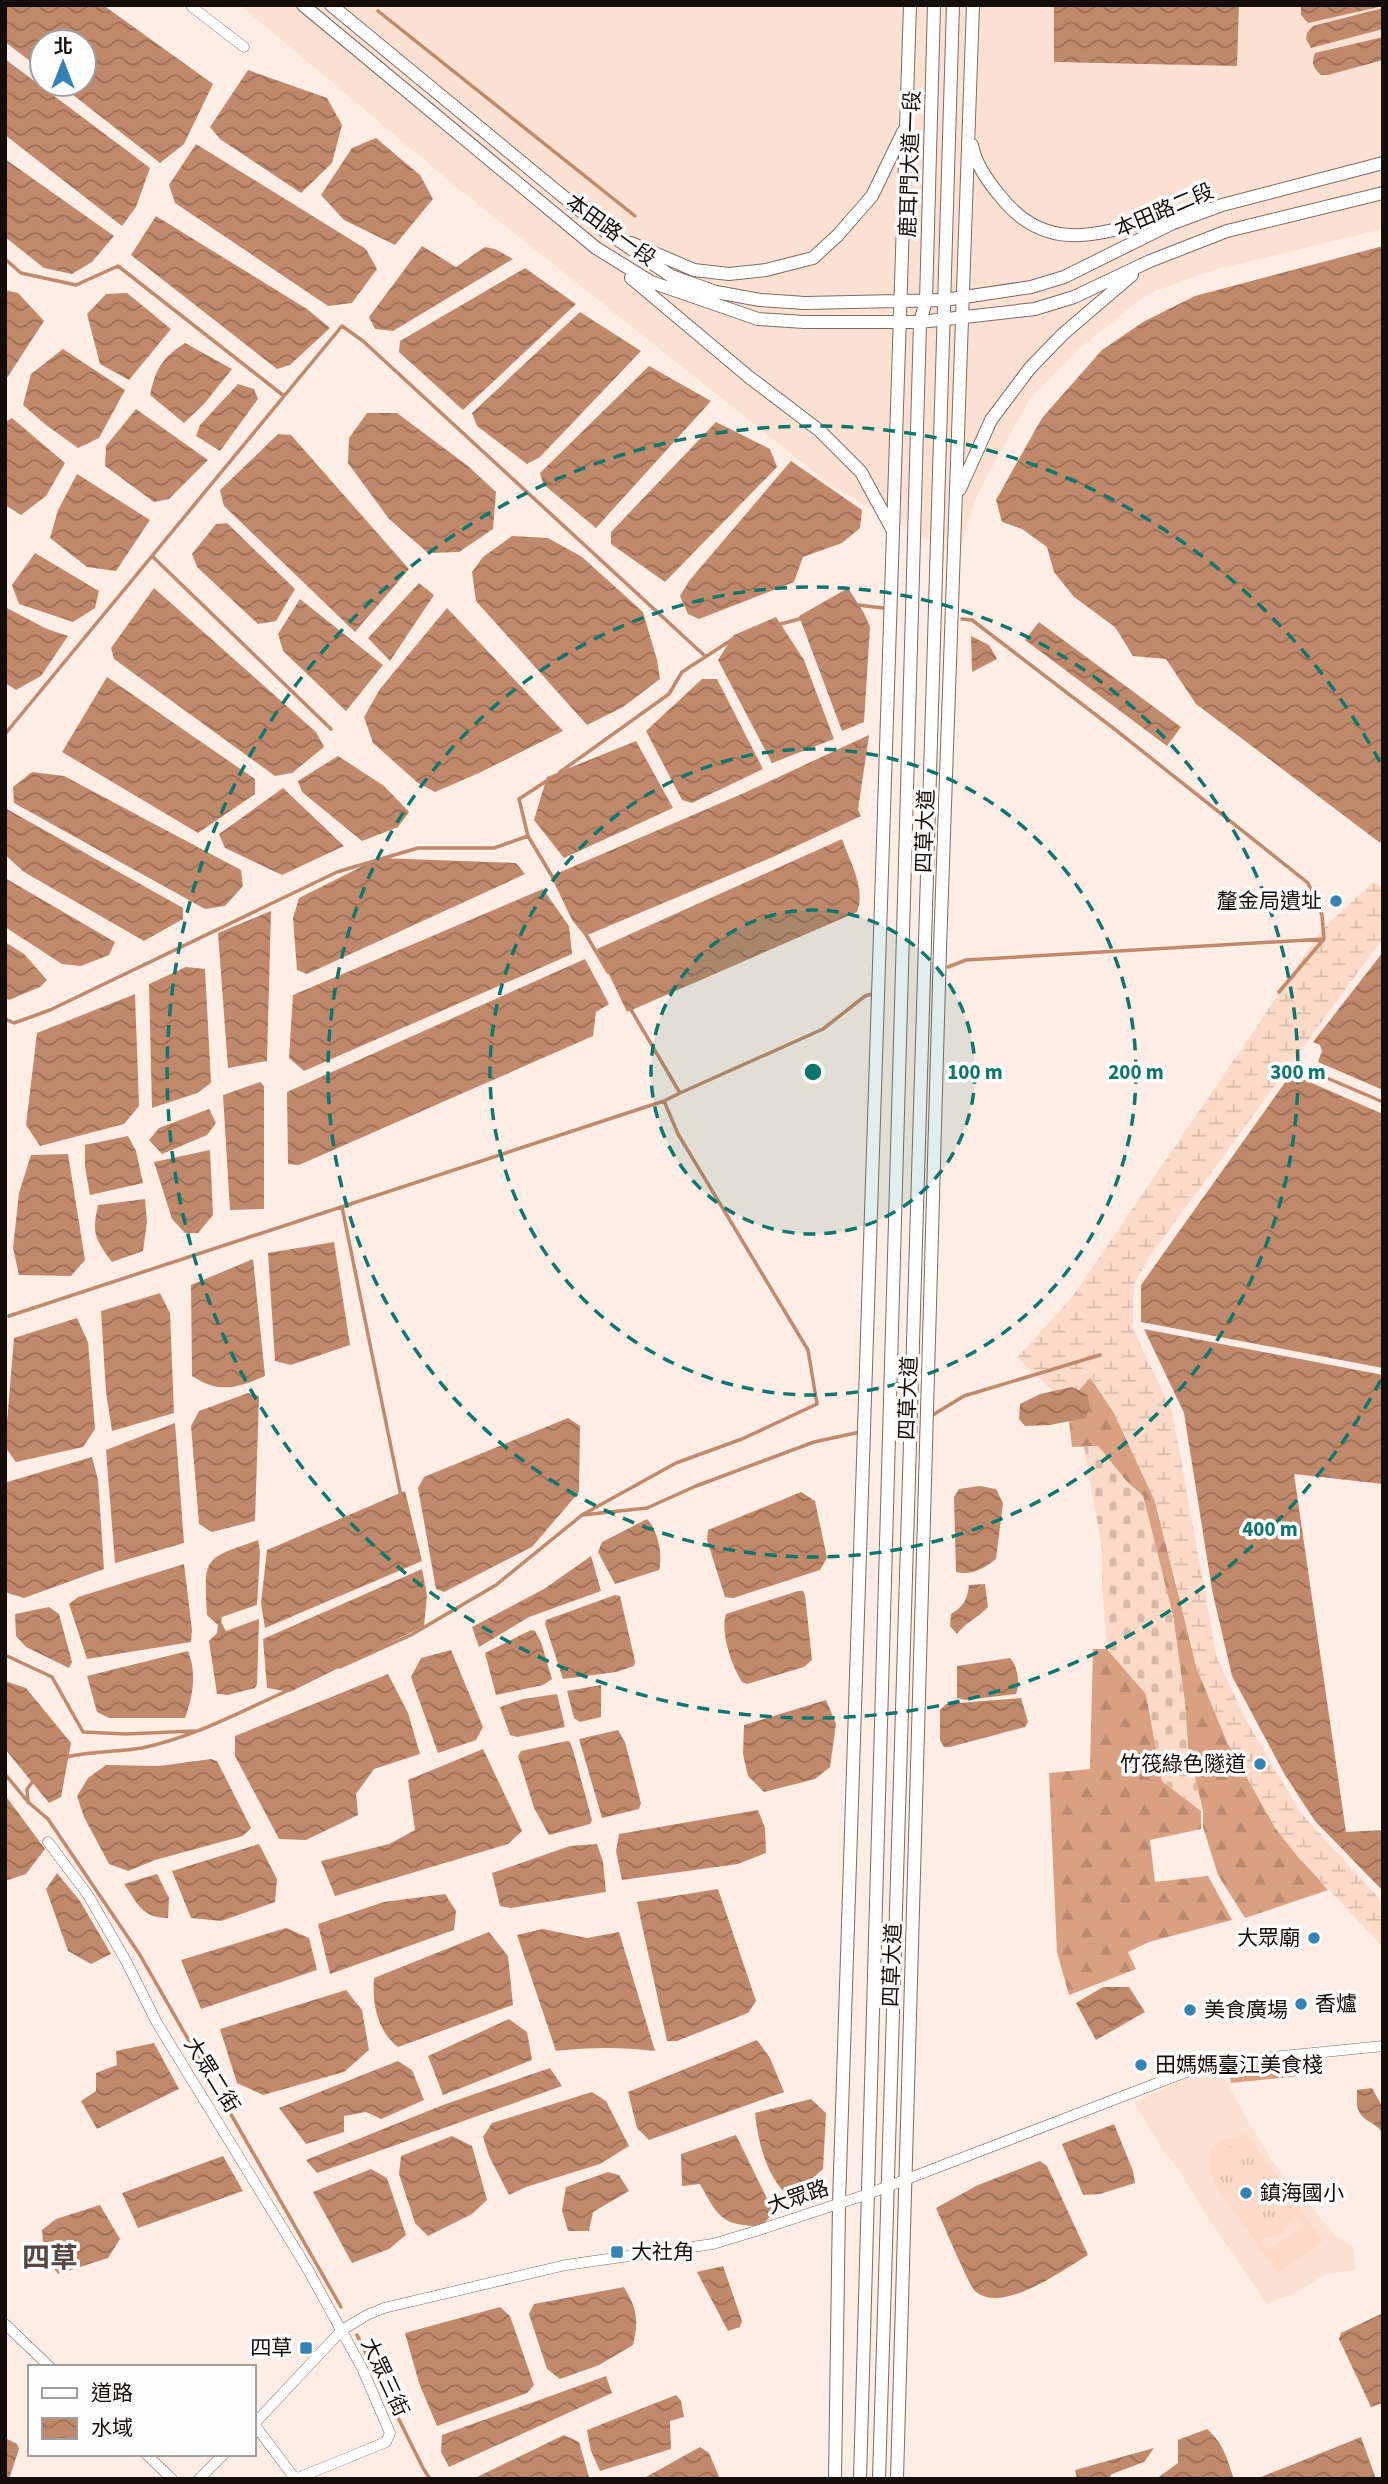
<svg xmlns="http://www.w3.org/2000/svg" width="1388" height="2484" viewBox="0 0 1388 2484" font-family="'Source Sans 3','Noto Sans TC',sans-serif">
  <style>
    .built { fill: #fce0d2 }
    .grass { fill: url(#grass-tufts) }
    .forest { fill: url(#forest-firs) }
    .wetland { fill: url(#wetland-marsh) }
    .cemetery { fill: url(#cemetery-stones) }
    .pitch { fill: #fcdac8; fill-rule: evenodd }
    .water { fill: url(#water-waves) }
    .lines { fill: none; stroke-linecap: round; stroke-linejoin: round }
    .stream { stroke: #c1896b; stroke-width: 3.5 }
    .minor-casing { stroke: #7d6b62; stroke-width: 11 }
    .tertiary-casing { stroke: #7d6b62; stroke-width: 14 }
    .minor { stroke: #fff; stroke-width: 10 }
    .tertiary { stroke: #fff; stroke-width: 12 }
    .ring { fill: none; stroke: #0f766e; stroke-width: 3.5; stroke-dasharray: 12 9 }
    .poi-dot { fill: #3583b5; stroke: #fefefe; stroke-width: 2.5 }
    .labels { text-anchor: middle; dominant-baseline: central; stroke-width: 7; stroke-linejoin: round; paint-order: stroke }
    .street-label { font-size: 21px; fill: #140d0a; stroke: #fefefe }
    .poi-label { font-size: 21px; fill: #140d0a; stroke: #fefefe; text-anchor: start }
    .district-label { font-size: 28px; font-weight: bold; fill: #57473f; stroke: #fefefe }
    .centre { fill: #0f766e; stroke: #fefefe; stroke-width: 3.5 }
    .ring-label { font-size: 21px; text-anchor: middle; font-weight: bold; fill: #0f766e; stroke: #fefefe; stroke-width: 7; stroke-linejoin: round; paint-order: stroke }
  </style>
  <defs>
    <pattern id="grass-tufts" width="24" height="20" patternUnits="userSpaceOnUse" patternTransform="scale(1.75)"><rect width="24" height="20" fill="#fcdac8"/><path d="M3 7l-1-3M5 7V3M7 7l1-3M15 17l-1-3M17 17v-4M19 17l1-3" fill="none" stroke="#d7baaa"/></pattern>
    <pattern id="forest-firs" width="22" height="20" patternUnits="userSpaceOnUse" patternTransform="scale(1.75)"><rect width="22" height="20" fill="#daa082"/><path d="M5 1l3.5 6h-7zM16 11l3.5 6h-7z" fill="#ba896f"/></pattern>
    <pattern id="wetland-marsh" width="20" height="14" patternUnits="userSpaceOnUse" patternTransform="scale(1.75)"><rect width="20" height="14" fill="#fcdac8"/><path d="M1 5h8M5 5V1M11 12h8M15 12V8" fill="none" stroke="#d7baaa"/></pattern>
    <pattern id="cemetery-stones" width="16" height="16" patternUnits="userSpaceOnUse" patternTransform="scale(1.75)"><rect width="16" height="16" fill="#fcdac8"/><path d="M2 7V4a2 2 0 0 1 4 0v3zM10 15v-3a2 2 0 0 1 4 0v3z" fill="#d7baaa"/></pattern>
    <pattern id="water-waves" width="16" height="10" patternUnits="userSpaceOnUse" patternTransform="scale(1.75)"><rect width="16" height="10" fill="#c1896b"/><path d="M0 5q4-4 8 0t8 0" fill="none" stroke="#9c6e56"/></pattern>
  </defs>
  <rect width="100%" height="100%" fill="#feede5"/>
  <path class="built" d="M240,5H1383V229L1217,269L1147,294L1079,349L1029,400L978,493L957,556L833,487L460,190Z
    M1221,2071L1246,2118L1272,2161L1336,2236L1352,2246L1356,2270L1328,2273L1295,2293L1267,2304L1209,2219L1177,2167L1164,2152L1134,2102L1185,2079Z"/>
  <path class="grass" d="M1235,2145L1247,2148L1286,2203V2221L1274,2232L1255,2230L1220,2179L1216,2158L1225,2148Z"/>
  <path class="forest" d="M1090,1377L1114,1413L1155,1501L1197,1669L1228,1744L1276,1829L1328,1890L1245,1918L1218,1875L1203,1827V1811L1188,1748L1185,1703L1173,1616L1143,1496L1127,1482L1098,1446L1072,1447L1067,1403Z
    M1093,1649H1107L1146,1694L1162,1781L1201,1811V1829L1150,1840L1155,1882L1208,1876L1232,1920L1149,1942L1128,1952L1136,1969L1069,1995L1057,1952L1049,1773L1090,1769Z
    M1315,2059L1320,2074L1231,2083L1228,2068Z"/>
  <path class="wetland" d="M1373,882L1383,887V938L1150,1256L1134,1284L1133,1329L1172,1411L1217,1659L1246,1720L1300,1812L1383,1903V1947L1297,1856L1276,1829L1228,1744L1197,1669L1155,1501L1114,1413L1091,1377L1067,1403L1017,1358L1073,1296L1323,929Z"/>
  <path class="cemetery" d="M1098,1446L1127,1482L1143,1496L1173,1616L1185,1703L1188,1748L1203,1811L1162,1781L1146,1694L1107,1649L1102,1584V1548L1084,1447Z"/>
  <path class="pitch" d="M1245,2131L1323,2241L1278,2273L1214,2183L1209,2168L1210,2150C1219,2140 1228,2137 1241,2137L1239,2134ZM1235,2145L1247,2148L1286,2203V2221L1274,2232L1255,2230C1242,2211 1189,2154 1235,2145ZM1296,2216L1304,2226L1268,2250L1261,2240L1280,2235Z"/>
  <path class="water" d="M5,5H103L213,84L184,144L160,163L59,84H84V42H42V70L5,42Z
    M1054,5H1239L1237,66L1054,62Z
    M1301,5H1383V6L1308,23L1301,15Z
    M1383,8V29L1311,48L1306,39L1307,33L1313,26Z
    M1383,37V60L1328,75H1321C1313,68 1311,63 1315,53Z
    M5,59L150,168L136,207L122,226L5,135Z
    M248,70L327,98L342,125L332,163L301,193L220,139L210,127Z
    M376,138L420,175L433,199L395,245L344,220L321,195L352,148Z
    M196,144L366,249L377,269L352,303L328,306L175,203L169,185Z
    M5,159L114,236L92,262L72,274L44,268L5,237Z
    M156,216L307,309L330,328L290,365L277,369L131,255Z
    M422,246L456,267L485,247L495,249L513,259L393,331L375,329L369,317Z
    M1383,246V843L1379,842L1196,704L1166,659L1133,656L1115,627L1074,597L1054,572L1047,547L1022,529L1002,522L996,500L1042,418L1102,350L1143,322L1195,296Z
    M525,268L576,304L463,410L399,352L400,341Z
    M5,290L18,293L44,321L5,381Z
    M127,293L171,329L129,380L100,364L87,314L106,294Z
    M580,312L641,351L540,457L527,464L477,426L472,413Z
    M185,343L232,369L204,404L184,423L150,395C156,368 162,358 185,343Z
    M63,349L125,390L99,438L78,448L46,425L23,405L31,374Z
    M649,366L711,401L596,528L543,484L540,473Z
    M238,384L254,389L258,399L220,451L196,436L200,425Z
    M136,409L208,460L169,499L154,502L105,466L106,446Z
    M367,413H397L468,466L496,492L493,529L459,552L428,553L389,519L348,463L349,438Z
    M12,418L65,463L46,496L21,515L5,505V422Z
    M716,422L770,449L777,467L665,582L611,544V532Z
    M278,434L291,435L409,569L355,632L224,506L220,490Z
    M791,461L862,510L860,528L842,543L803,557L794,582L699,619L688,614L680,596L689,581Z
    M77,474L150,520L116,571L87,567L50,538L58,510Z
    M227,523L295,589L276,621L258,624L197,567L192,554L216,524Z
    M512,536L548,538L582,557L643,612L657,660L660,679L623,707L587,725L476,601L472,572L483,557Z
    M35,553L99,591L95,608L73,622L19,604L12,585Z
    M419,583L434,595L390,661L368,638Z
    M154,588L316,732L324,747L292,773L275,776L114,659L111,648Z
    M848,588L864,613L870,627L864,722L842,731L799,616Z
    M300,599L383,665L346,711L283,651L278,634Z
    M5,607L47,629L68,636L41,676L16,690L5,683Z
    M447,608L563,731L479,773L435,792L418,783L373,743L364,717L380,689Z
    M776,617L804,660L834,739L772,763L718,660L734,635Z
    M1039,622L1181,727L1167,746L1025,640Z
    M971,636L989,645L997,659L972,672Z
    M107,677L255,779V794L198,833L62,752Z
    M702,679H717L763,769L692,803L682,800L646,731Z
    M869,735L858,810L861,816L773,857L585,936L572,920L551,876L744,793Z
    M636,741L673,808L564,858L534,820L547,777Z
    M338,756L384,786L409,812L398,827L362,841L302,792L298,781Z
    M32,772L64,776L241,870L243,886L225,906L205,909L14,803L13,787Z
    M283,788L344,846L282,875L225,848L219,834Z
    M5,808L183,908V919L144,941L24,872L5,855Z
    M842,839C850,862 866,888 857,912L627,1012L597,949Z
    M379,858L516,863L525,874L307,974L297,970L293,918L299,898Z
    M5,878L115,942L109,955L81,966L62,964L5,927Z
    M543,889L569,926L572,954L304,1071L289,1058L293,995Z
    M271,911L267,1061L228,1068L218,933Z
    M5,942L24,954L47,980L40,987L9,1000L5,997Z
    M1383,952V1090L1318,1062L1322,1051L1320,1045L1313,1042Z
    M585,959L609,1004L596,1012L593,1036L299,1165L288,1164L287,1092Z
    M186,967L205,969L211,1083L197,1093L152,1108L149,984Z
    M135,994L139,1106L124,1124L40,1146L26,1125L37,1033Z
    M1291,1074L1383,1114V1368L1141,1322V1285Z
    M260,1082L264,1086V1209L230,1210L223,1095Z
    M209,1109L216,1123L207,1135L162,1154L149,1140L159,1128Z
    M128,1136L136,1151L143,1183L90,1195L85,1167V1145Z
    M210,1150L213,1215L198,1233H185L172,1219L154,1162Z
    M68,1154L85,1260L71,1276L19,1275L13,1248L19,1193L31,1155Z
    M145,1199L147,1222L143,1251L112,1262C94,1238 92,1233 98,1205Z
    M334,1242L350,1345L291,1365L275,1361L268,1253Z
    M253,1259L265,1376C236,1388 220,1394 192,1376L191,1285Z
    M160,1293L170,1313L174,1413L112,1431L106,1392L101,1311Z
    M77,1318L88,1342L95,1429L83,1447L16,1462L5,1447L14,1338Z
    M1144,1329L1383,1375V1484L1294,1474L1346,1832L1383,1830V1891L1315,1821L1285,1775L1232,1676L1212,1590L1184,1413Z
    M1072,1387L1088,1395L1089,1407L1086,1418L1050,1425L1025,1426L1019,1419L1020,1404L1040,1394Z
    M248,1393L259,1396L255,1521L212,1532L199,1524L191,1426L199,1411Z
    M568,1418L580,1426L579,1492L532,1547L444,1592L436,1589L418,1488L424,1477Z
    M175,1423L184,1543L115,1563L106,1450Z
    M92,1457L98,1480L104,1569L24,1598L7,1593V1482Z
    M980,1486L996,1489L1003,1503L996,1559C985,1568 971,1576 956,1572L954,1497L959,1489Z
    M405,1491L422,1561L265,1628L261,1603L267,1550Z
    M801,1492L815,1501L827,1558L820,1570L733,1598L725,1597L707,1540L708,1530Z
    M647,1519C658,1530 663,1555 659,1570L615,1584L598,1552L602,1542Z
    M258,1540L260,1552L257,1605L222,1617L221,1622L226,1631L259,1619L257,1684L255,1688L228,1695L217,1694L209,1641L217,1633L218,1625L207,1615C204,1556 202,1560 258,1540Z
    M591,1556L601,1591L529,1617L479,1647L472,1627L544,1589Z
    M184,1564L192,1630L191,1642L87,1659L69,1604L78,1597Z
    M422,1569L427,1595L424,1626L290,1692L267,1688L263,1639Z
    M985,1584L988,1607C978,1618 966,1622 957,1634L950,1626L951,1614C964,1606 967,1600 969,1585Z
    M798,1591H803L805,1595L812,1660L804,1667L747,1684L742,1682C732,1666 720,1633 726,1614Z
    M615,1595L620,1596L635,1661L634,1666L616,1672L563,1679L545,1624L546,1620Z
    M49,1607L59,1614L72,1662L69,1668L26,1647L16,1636L15,1614Z
    M531,1630L535,1631L541,1642L552,1679L543,1685L496,1695L485,1653Z
    M451,1650L483,1727L476,1740L438,1753L411,1677L421,1658Z
    M188,1651C197,1673 193,1696 185,1718H109L97,1712L87,1676Z
    M1010,1658C1018,1666 1020,1684 1016,1694L966,1700L957,1698V1666Z
    M388,1674L408,1713L420,1754L374,1769L356,1794L358,1815L306,1840L279,1839L235,1756V1736Z
    M5,1681L26,1688L71,1743L61,1797L49,1803L5,1749Z
    M601,1685V1717L580,1722L574,1718L567,1691Z
    M557,1694L565,1727L517,1737L510,1735L500,1707L523,1699Z
    M1021,1698L1028,1722L1025,1727L950,1747H944L940,1740V1710L946,1704Z
    M826,1700L836,1724L830,1767L815,1779L764,1792L748,1776L743,1754L744,1725Z
    M618,1730L625,1742L641,1803L639,1809L602,1818L579,1739Z
    M567,1741L570,1742L573,1750L592,1820L590,1824L549,1835L534,1808L518,1756L521,1751Z
    M483,1749L522,1831L508,1844L335,1896L321,1861L389,1844L415,1830L408,1780Z
    M211,1759L217,1761L251,1828L243,1836L155,1860L128,1871L109,1864L84,1817L77,1796L88,1778L106,1765L159,1766Z
    M5,1795L45,1849L26,1874L5,1881Z
    M758,1810L765,1828L766,1853L738,1864L622,1880L616,1851L619,1834Z
    M259,1844L277,1879L275,1902L221,1921L191,1918L172,1871Z
    M597,1844L603,1862L606,1892L511,1908L500,1906L492,1873L570,1846Z
    M57,1873L80,1901L111,1954L91,1964L68,1951L46,1889Z
    M157,1874L169,1898L168,1918C142,1918 138,1904 124,1884Z
    M718,1889L756,2001L748,2013L677,2041H667L637,1902Z
    M445,1894L456,1911L454,1930L330,1974L318,1924L384,1902Z
    M286,1928L309,1938L317,1970L201,2009L181,1960Z
    M543,1929L587,1938L619,1932L655,2051C621,2047 590,2047 556,2051L517,1935Z
    M489,1932L508,1956L513,2005L398,2047C377,2031 372,2003 374,1978Z
    M1103,1987H1129L1145,2012L1096,2040L1076,2003Z
    M346,1990L362,2010L369,2050L344,2072L263,2095L237,2083L220,2029Z
    M509,2019L527,2032L532,2060L443,2095L428,2056Z
    M757,2040L770,2058L784,2092L649,2140L637,2128L628,2092Z
    M154,2043L179,2089L97,2129L81,2101L96,2091V2073L117,2065L116,2051Z
    M398,2061L412,2070L424,2100L381,2119L366,2112L344,2116V2132L306,2144L279,2108Z
    M550,2068L562,2086L317,2173L306,2160L443,2105Z
    M1372,2088L1383,2108V2134C1377,2122 1362,2122 1358,2109C1356,2104 1357,2096 1357,2090Z
    M592,2092L606,2101L629,2146L600,2164L526,2187L509,2195L489,2156L483,2137L492,2123Z
    M811,2099L826,2113L823,2169L804,2186L784,2192C765,2171 758,2141 755,2113Z
    M1114,2124L1133,2171L1135,2183L1100,2194L1083,2195L1062,2144Z
    M736,2135L774,2213L761,2226C721,2226 718,2216 700,2184L682,2186L681,2154Z
    M452,2136L472,2146L487,2200L472,2214L428,2236L415,2223L399,2174L401,2156Z
    M223,2156L243,2191L138,2228L122,2193Z
    M1040,2161L1047,2166L1088,2255C1063,2270 1002,2315 975,2291C969,2286 942,2221 936,2208L978,2185Z
    M371,2169L387,2178L406,2235L389,2249L352,2263L313,2192Z
    M608,2172L619,2175L629,2191L593,2212L589,2231H568L562,2210L566,2187Z
    M100,2205L120,2239L108,2258L58,2274L44,2255L42,2230L56,2219Z
    M723,2266L742,2321L740,2327L728,2331L697,2272Z
    M624,2287C637,2309 639,2320 633,2345L599,2365L560,2379L547,2369L529,2314L534,2304Z
    M500,2307L510,2316L534,2385L527,2393L437,2426L419,2383L405,2333Z
    M1383,2313V2403L1371,2407L1339,2339L1341,2333Z
    M606,2376L612,2393L449,2467L441,2452L442,2435Z
    M676,2395L681,2401L684,2417L670,2421L671,2449L600,2471L591,2451L587,2430Z
    M1207,2429C1224,2444 1227,2459 1234,2479H1156L1178,2463V2440Z
    M564,2435L579,2442L589,2477L585,2479H473Z
    M1361,2437L1376,2479H1256Z
    M5,2438L17,2444L19,2449L9,2479H5Z
    M700,2447L709,2453L720,2479H647L646,2477Z
    M1154,2448L1144,2462L1112,2474L1108,2479H1077L1075,2470Z"/>
  <g class="lines">
    <path class="stream" d="M378,11L635,216
      M5,259L21,273L76,285L118,266L284,396
      M152,556L331,729
      M858,605L883,608
      M962,619L972,620L1117,731L1308,883L1322,915L1324,939L1279,992
      M777,625L803,618
      M5,734L342,326L363,341L705,656
      M560,772L669,694L682,672L733,639
      M548,780L519,799L528,836L553,878
      M585,933L608,972
      M948,967L966,960L1324,939
      M5,1019L14,1023L50,1010L337,872L418,848H494L528,836
      M1299,1066L1383,1102
      M680,1093L823,1029L865,996L872,994
      M342,1207L401,1496
      M9,1316L664,1101
      M931,1416L964,1396L1100,1355
      M582,1515L676,1463L742,1439L817,1404L808,1350L678,1134L664,1101L680,1093L630,1008
      M5,1655L52,1677L83,1732L126,1734L194,1731
      M340,1667L411,1635L496,1585L582,1515L647,1508L696,1486L814,1442L860,1432
      M67,1757C92,1751 118,1752 142,1748C195,1737 241,1711 289,1690
      M5,1774L28,1802L48,1819L140,1955L341,2307
      M28,1802L27,1789L34,1780
      M357,2335L423,2468L430,2479"/>
    <defs>
      <path id="minor" d="M192,7L244,47
        M48,1842L88,1895L126,1961L157,2023L307,2268L362,2368L390,2433L386,2442L298,2478L293,2476L254,2424
        M5,2324L50,2367
        M254,2424L342,2330L367,2315L384,2308L566,2265L713,2244L759,2230L868,2194L1194,2069L1224,2062L1383,2046
        M146,2454L172,2479
        M199,2479L224,2454"/>
      <path id="tertiary" d="M303,5L596,248L651,282L758,319L804,322H920L1035,309L1074,297L1150,261L1227,231L1383,193
        M331,5L605,231L671,276L716,292L760,300L805,303L944,300L1031,287L1064,277L1171,224L1222,205L1383,163
        M972,145C975,163 989,183 1001,197C1058,269 1127,219 1197,209
        M631,243L694,270L729,274L766,270L813,258L838,235L872,196L903,132
        M631,278L749,377L820,431L861,472L892,529
        M960,489L991,420L1030,368L1063,334L1132,275
        M835,2479L839,2203L910,5
        M860,2479L920,322L926,301L934,5
        M879,2479L953,5
        M897,2479L940,948L973,5"/>
    </defs>
    <use href="#minor" class="minor-casing"/>
    <use href="#tertiary" class="tertiary-casing"/>
    <use href="#minor" class="minor"/>
    <use href="#tertiary" class="tertiary"/>
  </g>
  <circle cx="813" cy="1072" r="162" fill="#0f766e" fill-opacity=".12"/>
  <g class="ring">
    <circle cx="813" cy="1072" r="162"/>
    <circle cx="813" cy="1072" r="323"/>
    <circle cx="813" cy="1072" r="485"/>
    <path d="M1381 1380A646 646 0 1 1 1381 764"/>
  </g>
  <g class="poi-dot">
    <circle cx="1336" cy="901" r="7"/>
    <circle cx="1260" cy="1764" r="7"/>
    <circle cx="1314" cy="1938" r="7"/>
    <circle cx="1301" cy="2004" r="7"/>
    <circle cx="1190" cy="2010" r="7"/>
    <circle cx="1141" cy="2065" r="7"/>
    <circle cx="1246" cy="2193" r="7"/>
    <rect x="610" y="2245" width="14" height="14" rx="3.5"/>
    <rect x="299" y="2341" width="14" height="14" rx="3.5"/>
  </g>
  <g class="labels">
    <g class="street-label">
      <text transform="translate(910 164) rotate(-88)">鹿耳門大道一段</text>
      <text transform="translate(1164 210) rotate(-23)">本田路二段</text>
      <text transform="translate(611 230) rotate(36)">本田路一段</text>
      <text transform="translate(925 831) rotate(-88)">四草大道</text>
      <text transform="translate(908 1398) rotate(-88)">四草大道</text>
      <text transform="translate(892 1965) rotate(-88)">四草大道</text>
      <text transform="translate(212 2075) rotate(58)">大眾二街</text>
      <text transform="translate(798 2197) rotate(-19)">大眾路</text>
      <text transform="translate(385 2377) rotate(65)">大眾三街</text>
    </g>
    <g class="poi-label">
      <text x="1322" y="901" text-anchor="end">釐金局遺址</text>
      <text x="1246" y="1764" text-anchor="end">竹筏綠色隧道</text>
      <text x="1300" y="1938" text-anchor="end">大眾廟</text>
      <text x="1315" y="2004">香爐</text>
      <text x="1204" y="2010">美食廣場</text>
      <text x="1155" y="2065">田媽媽臺江美食棧</text>
      <text x="1260" y="2193">鎮海國小</text>
      <text x="631" y="2252">大社角</text>
      <text x="292" y="2348" text-anchor="end">四草</text>
    </g>
    <g class="district-label">
      <text x="50" y="2258">四草</text>
    </g>
  </g>
  <circle cx="813" cy="1072" r="10" class="centre"/>
  <g class="ring-label">
    <text x="975" y="1079">100 m</text>
    <text x="1136" y="1079">200 m</text>
    <text x="1298" y="1079">300 m</text>
    <text x="1270" y="1536">400 m</text>
  </g>
  <rect width="1388" height="2484" fill="none" stroke="#140d0a" stroke-width="14"/>
  <rect x="28" y="2365" width="228" height="91" fill="#fefefe" stroke="#a09e9c" stroke-width="2"/>
  <rect x="42" y="2388" width="35" height="10" fill="#ffffff" stroke="#a09e9c" stroke-width="2"/>
  <text x="91" y="2400" font-size="21" fill="#140d0a">道路</text>
  <rect x="42" y="2418" width="35" height="21" fill="url(#water-waves)" stroke="#a09e9c" stroke-width="2"/>
  <text x="91" y="2435" font-size="21" fill="#140d0a">水域</text>
  <g transform="translate(63 63)"><circle r="33" fill="#fefefe" stroke="#a09e9c" stroke-width="2"/>
  <path d="M0-5L12 26L0 18L-12 26Z" fill="#3583b5"/>
  <text y="-10" font-size="19" font-weight="bold" text-anchor="middle" fill="#140d0a">北</text>
  </g>
</svg>
